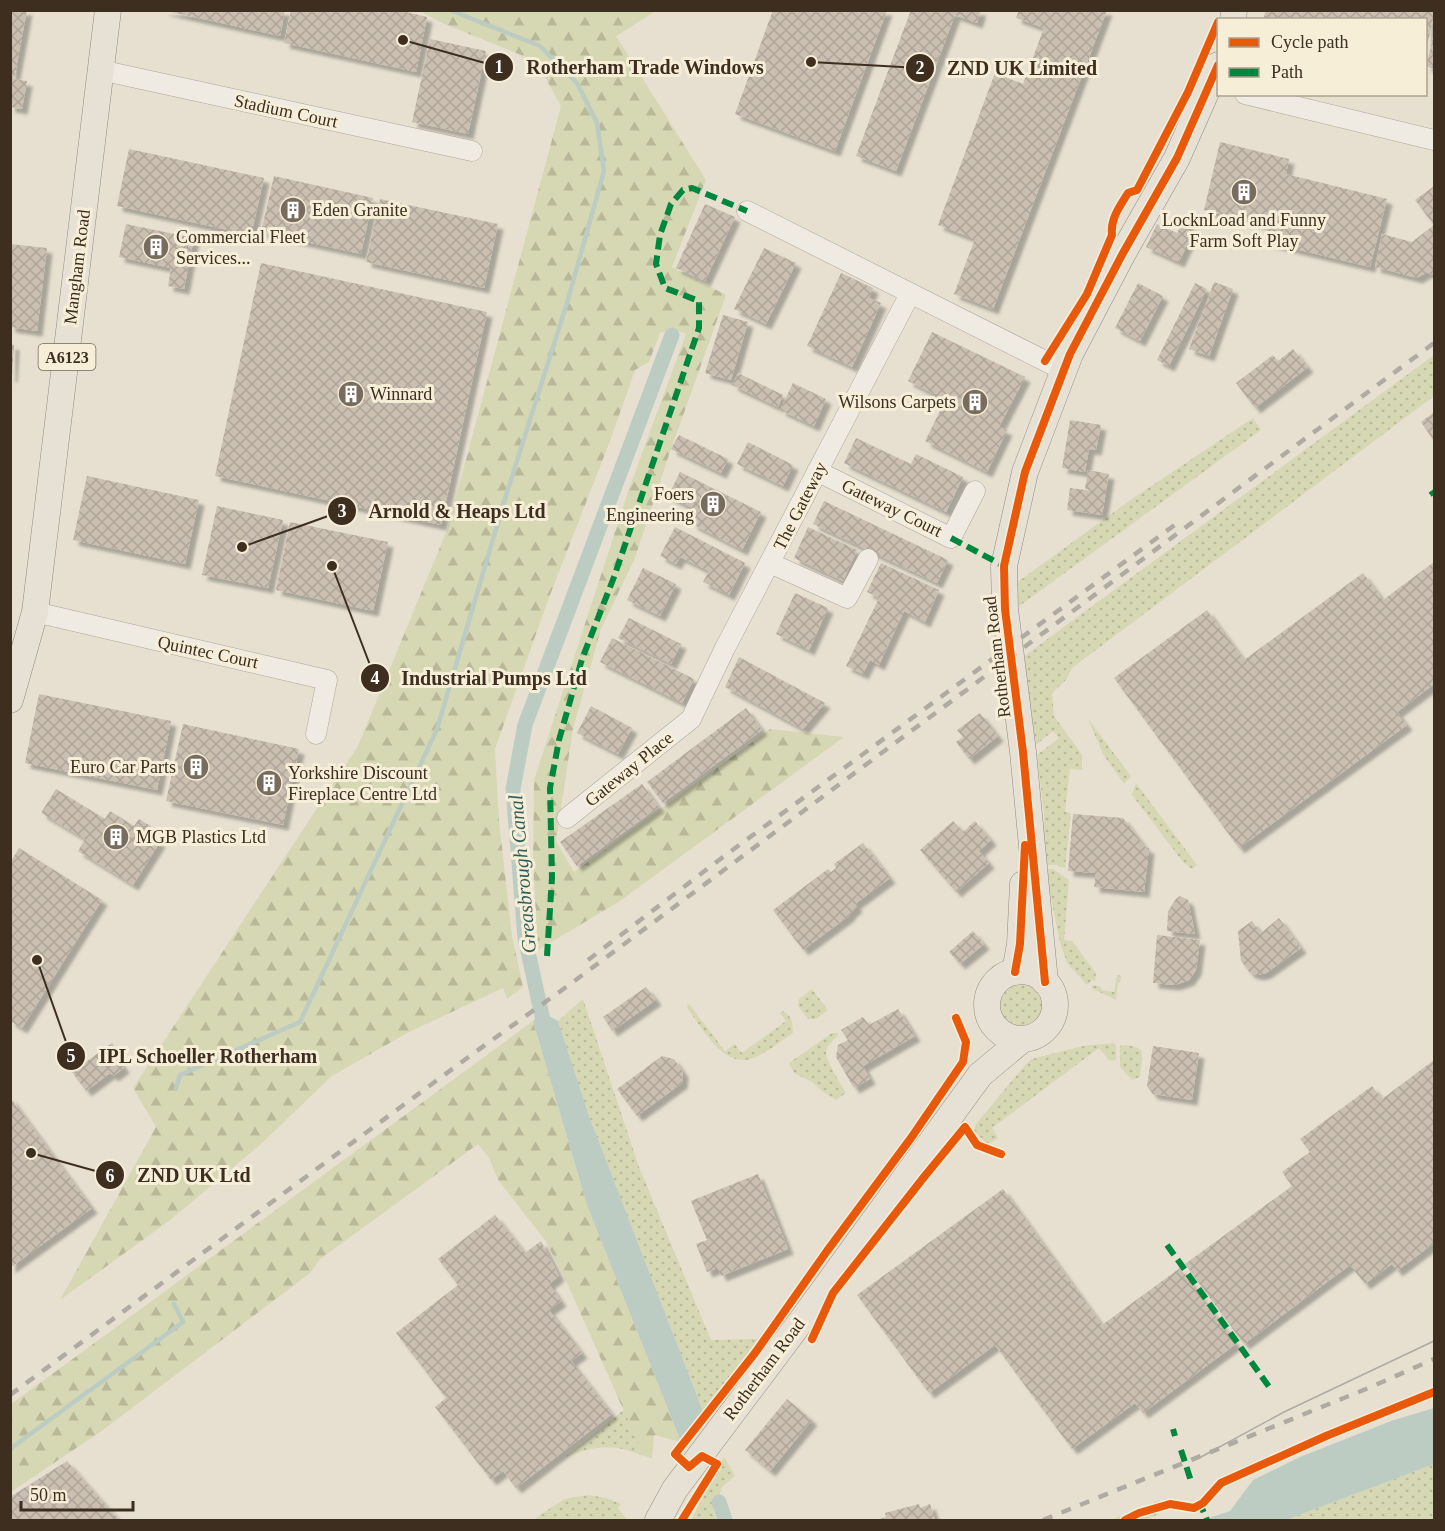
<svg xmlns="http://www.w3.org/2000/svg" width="1445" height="1531" viewBox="0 0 1445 1531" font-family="'Times New Roman',serif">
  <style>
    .grass { fill: url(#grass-dots) }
    .forest { fill: url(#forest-firs) }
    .water { fill: #bcccc2 }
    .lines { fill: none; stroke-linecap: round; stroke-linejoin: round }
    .stream { stroke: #bcccc2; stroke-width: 4.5 }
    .canal { stroke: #bcccc2; stroke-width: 15 }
    .building { fill: url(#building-cross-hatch); filter: url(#shadow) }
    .minor-casing { stroke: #ada599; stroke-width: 21 }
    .major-casing { stroke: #928b80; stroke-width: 27 }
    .minor { stroke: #efebe3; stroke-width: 20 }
    .major { stroke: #e6e1d4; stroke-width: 26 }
    .tram { stroke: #afaaa2; stroke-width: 1.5 }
    .rail { stroke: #afaaa2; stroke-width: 4.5; stroke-dasharray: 10 10; stroke-linecap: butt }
    .quiet { stroke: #00873e; stroke-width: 6; stroke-dasharray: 12 6; stroke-linecap: butt }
    .cycleway-casing { stroke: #f7eed8; stroke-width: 11 }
    .cycleway { stroke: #e8590c; stroke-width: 8 }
    .labels { text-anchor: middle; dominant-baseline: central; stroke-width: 6; stroke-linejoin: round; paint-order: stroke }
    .shield { fill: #f7eed8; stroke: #756857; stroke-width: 1.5 }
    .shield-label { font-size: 16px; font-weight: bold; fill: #3d2e20 }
    .street-label { font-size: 18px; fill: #3d2e20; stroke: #f7eed8 }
    .poi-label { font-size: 18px; fill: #3d2e20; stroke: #f7eed8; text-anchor: start }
    .water-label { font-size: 20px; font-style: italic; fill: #2f5d5a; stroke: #f7eed8 }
    .leader { fill: none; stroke: #3d2e20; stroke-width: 2 }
    .callout-dot { fill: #3d2e20; stroke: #f7eed8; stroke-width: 2 }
    .mark-label { font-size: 18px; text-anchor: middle; font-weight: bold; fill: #fff }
    .callout-label { font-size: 20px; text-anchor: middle; font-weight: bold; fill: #3d2e20; stroke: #f7eed8; stroke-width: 6; stroke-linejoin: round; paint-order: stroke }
  </style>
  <defs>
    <pattern id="grass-dots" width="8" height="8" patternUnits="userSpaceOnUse" patternTransform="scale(1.5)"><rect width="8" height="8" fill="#d6d7b3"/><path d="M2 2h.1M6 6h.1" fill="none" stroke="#b9b99a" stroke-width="1.8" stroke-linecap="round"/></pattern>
    <pattern id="forest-firs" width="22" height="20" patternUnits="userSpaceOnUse" patternTransform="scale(1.5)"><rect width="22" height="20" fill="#d6d7b3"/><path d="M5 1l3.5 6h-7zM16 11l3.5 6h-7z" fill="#b9b99a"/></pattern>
    <pattern id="building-cross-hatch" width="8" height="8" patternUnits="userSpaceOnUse" patternTransform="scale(1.5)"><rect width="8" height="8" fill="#cbbfb2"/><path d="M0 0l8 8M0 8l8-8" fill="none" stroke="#afa499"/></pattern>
    <filter id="shadow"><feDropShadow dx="5.5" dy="5.5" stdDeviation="1.5" flood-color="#0004"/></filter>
  </defs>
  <rect width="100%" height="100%" fill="#e7e0d1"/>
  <path class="grass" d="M1434,355V396L1072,668L1066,680L1052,693L1054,716L1082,755V770L1070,769L1065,812L1071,813L1065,868L1055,865H1043L1044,814L1037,755L1059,738L1053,731L1036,745L1023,657Z
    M1253,418L1261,430L1014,610L1015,584L1132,499Z
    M1088,719L1131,776L1124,784L1103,754Z
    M1136,783L1197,865L1192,869L1183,862L1132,795Z
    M1045,869H1053L1069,880L1064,940L1072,941L1096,973L1095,981L1092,980L1087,985L1067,963L1060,942Z
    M1117,975L1121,976L1120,983H1118L1116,1000L1091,988L1093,985L1101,987V990L1114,992Z
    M1000 1006a21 21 0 1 1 42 0a21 21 0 1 1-42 0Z
    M812,989L828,1010L816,1019H808L798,1006L799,999Z
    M583,999L639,1167L711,1340L758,1339L704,1414L589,1116L558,1021Z
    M689,1004L725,1051L735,1044L742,1053L786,1021L780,1013L783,1011C792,1016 793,1023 793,1033C781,1041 768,1052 754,1058C724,1070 702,1028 688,1009L687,1005Z
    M832,1033H838V1035C834,1040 827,1045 826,1052C826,1061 841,1084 846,1093L836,1100L822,1091L812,1082L794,1073L789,1063Z
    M1114,1043L1116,1046V1060L1110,1061L1099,1048L992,1128L998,1138L987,1145L974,1130L976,1124L1026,1064L1032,1059L1083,1046Z
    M1120,1045C1149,1046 1142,1052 1140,1077L1132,1080L1120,1067Z
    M625,1409L645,1448L644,1456C613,1443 595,1445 564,1458Z
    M724,1457L735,1476L723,1486L713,1509L716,1520H693L692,1518Z
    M1434,1464V1520H1286Z
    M588,1495L607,1498L621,1504L618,1508L627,1520H537L535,1518L565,1499Z
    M1160,1500L1159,1514L1146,1520H1111Z"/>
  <path class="forest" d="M420,11H656L616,36L706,180L672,267L726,295L669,455L635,558L601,629L573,729L556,841L574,872L770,729L844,737L620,901L538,950L533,860L534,780L630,486L686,334L673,329L660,333L649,362L635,370L610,441L550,595L495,749L499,821L512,936L523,987L507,999L503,988L409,1032L332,1076L261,1144L169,1221L60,1300L156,1127L133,1088L358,746L447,530L561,106L536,61L442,23Z
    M533,1021L587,1205L681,1442L654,1435L652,1458L644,1456L563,1274L545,1240L498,1180L489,1158L478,1144L320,1259L310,1273L103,1430L11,1492L10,1405Z"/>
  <path class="water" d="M545,1010L551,1017L558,1021L589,1116L704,1414L681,1442L587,1205L533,1021Z
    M1434,1408V1464L1286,1520H1203L1230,1511L1253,1480L1300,1457L1391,1421Z"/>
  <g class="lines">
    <path class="stream" d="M176,1088L180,1075L300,1022L437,729L504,502L567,303L604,171L597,123L577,83L540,46L450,10
      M10,1449L183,1322L174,1304"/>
    <path class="canal" d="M546,1034L525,938L513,789L525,725L672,335
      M719,1502L725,1520"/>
  </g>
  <path class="building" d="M10,10H27L14,79L27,81L22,109L10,107Z
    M162,10H285L280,36Z
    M291,10H398L427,17L416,72L284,43Z
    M773,10H887L835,151L735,114Z
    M911,10H981L977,23L955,15L896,171L856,156Z
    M1019,10H1107L993,309L954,294L975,239L938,225L995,73L1023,84L1044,28L1016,18Z
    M1266,10H1434V17L1426,49V20H1263Z
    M1434,34V69L1426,66Z
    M430,39L486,51L468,134L412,122Z
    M1220,142L1289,159L1286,174L1387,199L1370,267L1266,242L1269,226L1204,210Z
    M129,149L264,178L251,235L117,206Z
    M274,176L373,198L361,254L261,232Z
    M1434,186V273L1431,275L1427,272L1417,278L1375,267L1382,234L1412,242L1434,225L1415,200Z
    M380,199L498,224L484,288L366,262Z
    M705,204L735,217L705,281L676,268Z
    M1182,223L1195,228L1179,262L1146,247L1157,224L1177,233Z
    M126,224L194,238L184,289L168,286L171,268L119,257Z
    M10,244L47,248L37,331L10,327Z
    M764,248L796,263L766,324L734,309Z
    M261,263L487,312L441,525L215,476Z
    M841,273L873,288L869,298L881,303L852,367L807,346Z
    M1214,282L1233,289L1209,356L1189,349Z
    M1138,283L1163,296L1140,341L1115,328Z
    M1195,283L1207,289L1169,366L1157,360Z
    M723,315L748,322L731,380L705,373Z
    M932,332L1025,377L999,427L1007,430L987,472L925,441L940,411L934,394L908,381Z
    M10,344L14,345L12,377H10Z
    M1293,349L1308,367L1255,408L1236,383L1273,355L1278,361Z
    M738,373L783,395L778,407L732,385Z
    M793,383L826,399L814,426L780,410Z
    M1434,412V441L1421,422Z
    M1070,420L1101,425L1096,450L1089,449L1085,472L1062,468Z
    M679,435L728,459L721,473L671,449Z
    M856,438L911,464L916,454L963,477L946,512L844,463Z
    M748,442L793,465L783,486L737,464Z
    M1088,470L1109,474L1102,515L1067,510L1070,488L1093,491L1085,489Z
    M680,472L761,512L742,550L692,524L698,511L668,496Z
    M87,476L199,500L185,564L73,540Z
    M824,501L948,560L937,583L813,524Z
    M217,506L283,520L268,588L202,575Z
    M290,522L388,542L373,611L276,590Z
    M675,527L745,563L729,595L703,582L709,571L680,557L676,564L660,556Z
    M808,527L857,550L843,581L794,558Z
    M1434,562V684L1397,712L1407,725L1239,848L1114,678L1207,610L1244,660L1363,573L1383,600Z
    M881,563L939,590L925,622L904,611L879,665L870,660L863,674L846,666L879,598L867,592Z
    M643,568L676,584L660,616L627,600Z
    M795,593L828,608L809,650L776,634Z
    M629,618L681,644L671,664L618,638Z
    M612,638L694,679L682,703L600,662Z
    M739,657L825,703L803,729L725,687Z
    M39,694L171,721L157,790L25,763Z
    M591,706L632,728L618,754L577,733Z
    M746,708L762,730L663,803L647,782Z
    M980,713L998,736L969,759L956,742L963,737L957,730Z
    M183,724L299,749L283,825L166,801Z
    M642,784L659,807L577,866L560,842Z
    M56,789L105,819L110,811L134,826L139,819L152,827L148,835L160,842L133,885L78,851L85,839L41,813Z
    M1073,814L1123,818L1146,848H1149L1144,892L1094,887L1096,873L1068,871Z
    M953,821L963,832L975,821L991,840L979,851L989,863L956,892L920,850Z
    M863,843L890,878L855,904L857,907L849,914L850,915L803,950L773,910L828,869L831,872L836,868L834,864Z
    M19,848L102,900L22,1028L10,1021V863Z
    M1180,896L1188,900L1195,934L1167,931L1168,911L1176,899Z
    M1279,918L1301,948L1266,973L1258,975L1250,973L1241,961L1238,931L1252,921L1261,933Z
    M973,931L984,944L960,964L949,952Z
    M1157,935L1200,940L1196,970L1189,980L1175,985L1153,983Z
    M646,987L656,1000L612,1031L603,1017Z
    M898,1009L915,1036L863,1066L870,1079L854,1088L836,1057L838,1045L848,1040L841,1030L863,1017L869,1025Z
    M112,1043L120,1055L117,1057L124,1068L113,1076L110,1073L86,1091L72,1072Z
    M1153,1046L1199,1053L1192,1100L1153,1094L1147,1086Z
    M662,1056L674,1059L683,1072L682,1083L637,1116L617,1089Z
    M1434,1060V1243L1397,1271L1392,1264L1365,1284L1350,1265L1244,1344L1185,1264L1292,1186L1282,1172L1310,1152L1300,1139L1372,1086L1382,1099Z
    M10,1097L92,1208L10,1268Z
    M758,1174L788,1249L721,1276L718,1268L707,1272L696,1244L707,1240L691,1201Z
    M1003,1189L1102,1325L1180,1268L1236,1344L1143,1413L1135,1403L1072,1449L995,1345L929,1393L857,1295Z
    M495,1215L525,1253L541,1241L559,1276L549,1284L561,1301L549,1310L582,1353L571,1361L612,1414L516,1488L503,1471L491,1480L435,1407L446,1398L396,1333L458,1285L438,1259Z
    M787,1399L812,1420L770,1471L745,1450Z
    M67,1461L119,1520H10V1497Z
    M919,1504L920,1508L930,1504L935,1520H876L886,1517L885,1513Z"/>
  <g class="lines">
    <defs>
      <path id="minor" d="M100,70L472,151
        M1245,94L1434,140
        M747,211L1063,370
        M817,471L951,538L975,491
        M770,563L847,598L868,559
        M35,612L327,680L316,734
        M567,818L691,719L725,648L910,294"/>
      <path id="major" d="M1233,20L1234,10
        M10,700L35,612L108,10
        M987 1005a34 34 0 1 1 68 0a34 34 0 1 1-68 0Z
        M1015,972L1020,944L1023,884
        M1045,982L1023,752L1005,609L1004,566L1025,472L1070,354L1123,253L1177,158L1218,65
        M658,1520L675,1489L796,1328L980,1075L1023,1039"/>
    </defs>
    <use href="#minor" class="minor-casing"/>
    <use href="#major" class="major-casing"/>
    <use href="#minor" class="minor"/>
    <use href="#major" class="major"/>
    <path class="tram" d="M1201,1457L1284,1412L1434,1341"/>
    <path class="rail" d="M588,960L723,857L1176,524
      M10,1395L474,1053L569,985L1434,343
      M1043,1520L1371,1387L1434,1359"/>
    <path class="quiet" d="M1431,491L1434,495
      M951,538L1004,566
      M547,956L552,878L550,788L559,740L582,659L614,577L699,328V301L665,288L656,264L660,235L671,204L683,190L692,188L747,211
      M1167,1245L1270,1388
      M1173,1429L1175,1436
      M1181,1450L1191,1481
      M1199,1501L1207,1520"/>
    <defs>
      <path id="cycleway" d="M1045,361L1087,294L1112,235C1110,219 1120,206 1128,193L1137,190L1188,92L1218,22
        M1015,972L1020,944L1025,845
        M1045,982L1023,752L1005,609L1004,566L1025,472L1070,354L1123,253L1177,158L1218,65
        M812,1339L833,1293L924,1177L965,1127L977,1145L1001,1154
        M682,1520L717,1464L702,1456L689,1467L675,1454L755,1353L827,1251L911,1138L963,1062L966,1042L956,1018
        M1125,1520L1139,1513L1170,1504L1194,1508L1203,1503L1221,1483L1326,1436L1434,1392"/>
    </defs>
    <use href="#cycleway" class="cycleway-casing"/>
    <use href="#cycleway" class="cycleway"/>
  </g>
  <defs>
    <symbol id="building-disc" viewBox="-11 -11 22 22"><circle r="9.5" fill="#786c5e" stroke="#f7eed8"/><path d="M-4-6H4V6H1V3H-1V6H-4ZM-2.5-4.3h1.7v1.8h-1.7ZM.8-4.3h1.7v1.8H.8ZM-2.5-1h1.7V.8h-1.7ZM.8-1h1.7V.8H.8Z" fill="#fff"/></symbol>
  </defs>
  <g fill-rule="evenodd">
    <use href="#building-disc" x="1229" y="177" width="30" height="30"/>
    <use href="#building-disc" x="278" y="195" width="30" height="30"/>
    <use href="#building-disc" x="141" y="232" width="30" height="30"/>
    <use href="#building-disc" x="336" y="379" width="30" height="30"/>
    <use href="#building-disc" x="960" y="387" width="30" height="30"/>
    <use href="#building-disc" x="698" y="489" width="30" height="30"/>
    <use href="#building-disc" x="181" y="752" width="30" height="30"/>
    <use href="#building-disc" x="254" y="768" width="30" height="30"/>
    <use href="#building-disc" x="101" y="822" width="30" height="30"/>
  </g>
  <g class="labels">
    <rect class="shield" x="38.5" y="344" width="57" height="26" rx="4.5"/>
    <g class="shield-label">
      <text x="67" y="357">A6123</text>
    </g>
    <g class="street-label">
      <text transform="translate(286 111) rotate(12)">Stadium Court</text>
      <text transform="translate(77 267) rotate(-83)">Mangham Road</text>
      <text transform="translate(800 506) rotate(-63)">The Gateway</text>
      <text transform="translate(892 508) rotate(26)">Gateway Court</text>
      <text transform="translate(208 652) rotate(12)">Quintec Court</text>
      <text transform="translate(997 657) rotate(-97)">Rotherham Road</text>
      <text transform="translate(629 769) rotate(-39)">Gateway Place</text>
      <text transform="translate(764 1369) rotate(-53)">Rotherham Road</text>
    </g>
    <g class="poi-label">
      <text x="312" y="210">Eden Granite</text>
      <text x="1244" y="220" text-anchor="middle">LocknLoad and Funny<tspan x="1244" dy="21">Farm Soft Play</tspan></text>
      <text x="176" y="237">Commercial Fleet<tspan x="176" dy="21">Services...</tspan></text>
      <text x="370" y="394">Winnard</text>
      <text x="956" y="402" text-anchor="end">Wilsons Carpets</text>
      <text x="694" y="494" text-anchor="end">Foers<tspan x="694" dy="21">Engineering</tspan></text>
      <text x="176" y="767" text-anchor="end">Euro Car Parts</text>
      <text x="288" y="773">Yorkshire Discount<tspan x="288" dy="21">Fireplace Centre Ltd</tspan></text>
      <text x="136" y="837">MGB Plastics Ltd</text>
    </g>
    <g class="water-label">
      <text transform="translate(522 874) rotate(-95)">Greasbrough Canal</text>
    </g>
  </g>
  <path class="leader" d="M403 40L499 67M811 62L920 68M242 547L342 511M332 566L375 678M37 960L71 1056M31 1153L110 1175"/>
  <g class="callout-dot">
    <circle cx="403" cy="40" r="6"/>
    <circle cx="811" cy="62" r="6"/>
    <circle cx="242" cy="547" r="6"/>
    <circle cx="332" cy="566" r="6"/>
    <circle cx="37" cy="960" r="6"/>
    <circle cx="31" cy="1153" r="6"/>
    <circle cx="499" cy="67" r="15"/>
    <circle cx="920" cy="68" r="15"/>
    <circle cx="342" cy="511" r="15"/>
    <circle cx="375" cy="678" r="15"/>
    <circle cx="71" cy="1056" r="15"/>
    <circle cx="110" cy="1175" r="15"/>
  </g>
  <g class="mark-label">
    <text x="499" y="73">1</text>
    <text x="920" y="74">2</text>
    <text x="342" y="517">3</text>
    <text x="375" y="684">4</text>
    <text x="71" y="1062">5</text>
    <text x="110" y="1182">6</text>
  </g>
  <g class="callout-label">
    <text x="645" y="74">Rotherham Trade Windows</text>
    <text x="1022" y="75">ZND UK Limited</text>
    <text x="457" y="518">Arnold &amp; Heaps Ltd</text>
    <text x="494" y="685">Industrial Pumps Ltd</text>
    <text x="208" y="1063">IPL Schoeller Rotherham</text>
    <text x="194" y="1182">ZND UK Ltd</text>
  </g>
  <rect width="1445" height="1531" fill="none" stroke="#3d2e20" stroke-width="24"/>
  <rect x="1217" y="18" width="210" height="78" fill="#f7eed8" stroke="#ada18e" stroke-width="1.5"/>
  <rect x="1229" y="38" width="30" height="9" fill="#e8590c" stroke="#ada18e" stroke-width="1.5"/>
  <text x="1271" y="48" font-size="18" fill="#3d2e20">Cycle path</text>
  <rect x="1229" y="68" width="30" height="9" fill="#00873e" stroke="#ada18e" stroke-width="1.5"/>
  <text x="1271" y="78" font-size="18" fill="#3d2e20">Path</text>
  <path d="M21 1501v9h112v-9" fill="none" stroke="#3d2e20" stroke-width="3"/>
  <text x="30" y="1501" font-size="18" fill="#3d2e20" stroke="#f7eed8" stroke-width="4.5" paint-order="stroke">50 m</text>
</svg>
